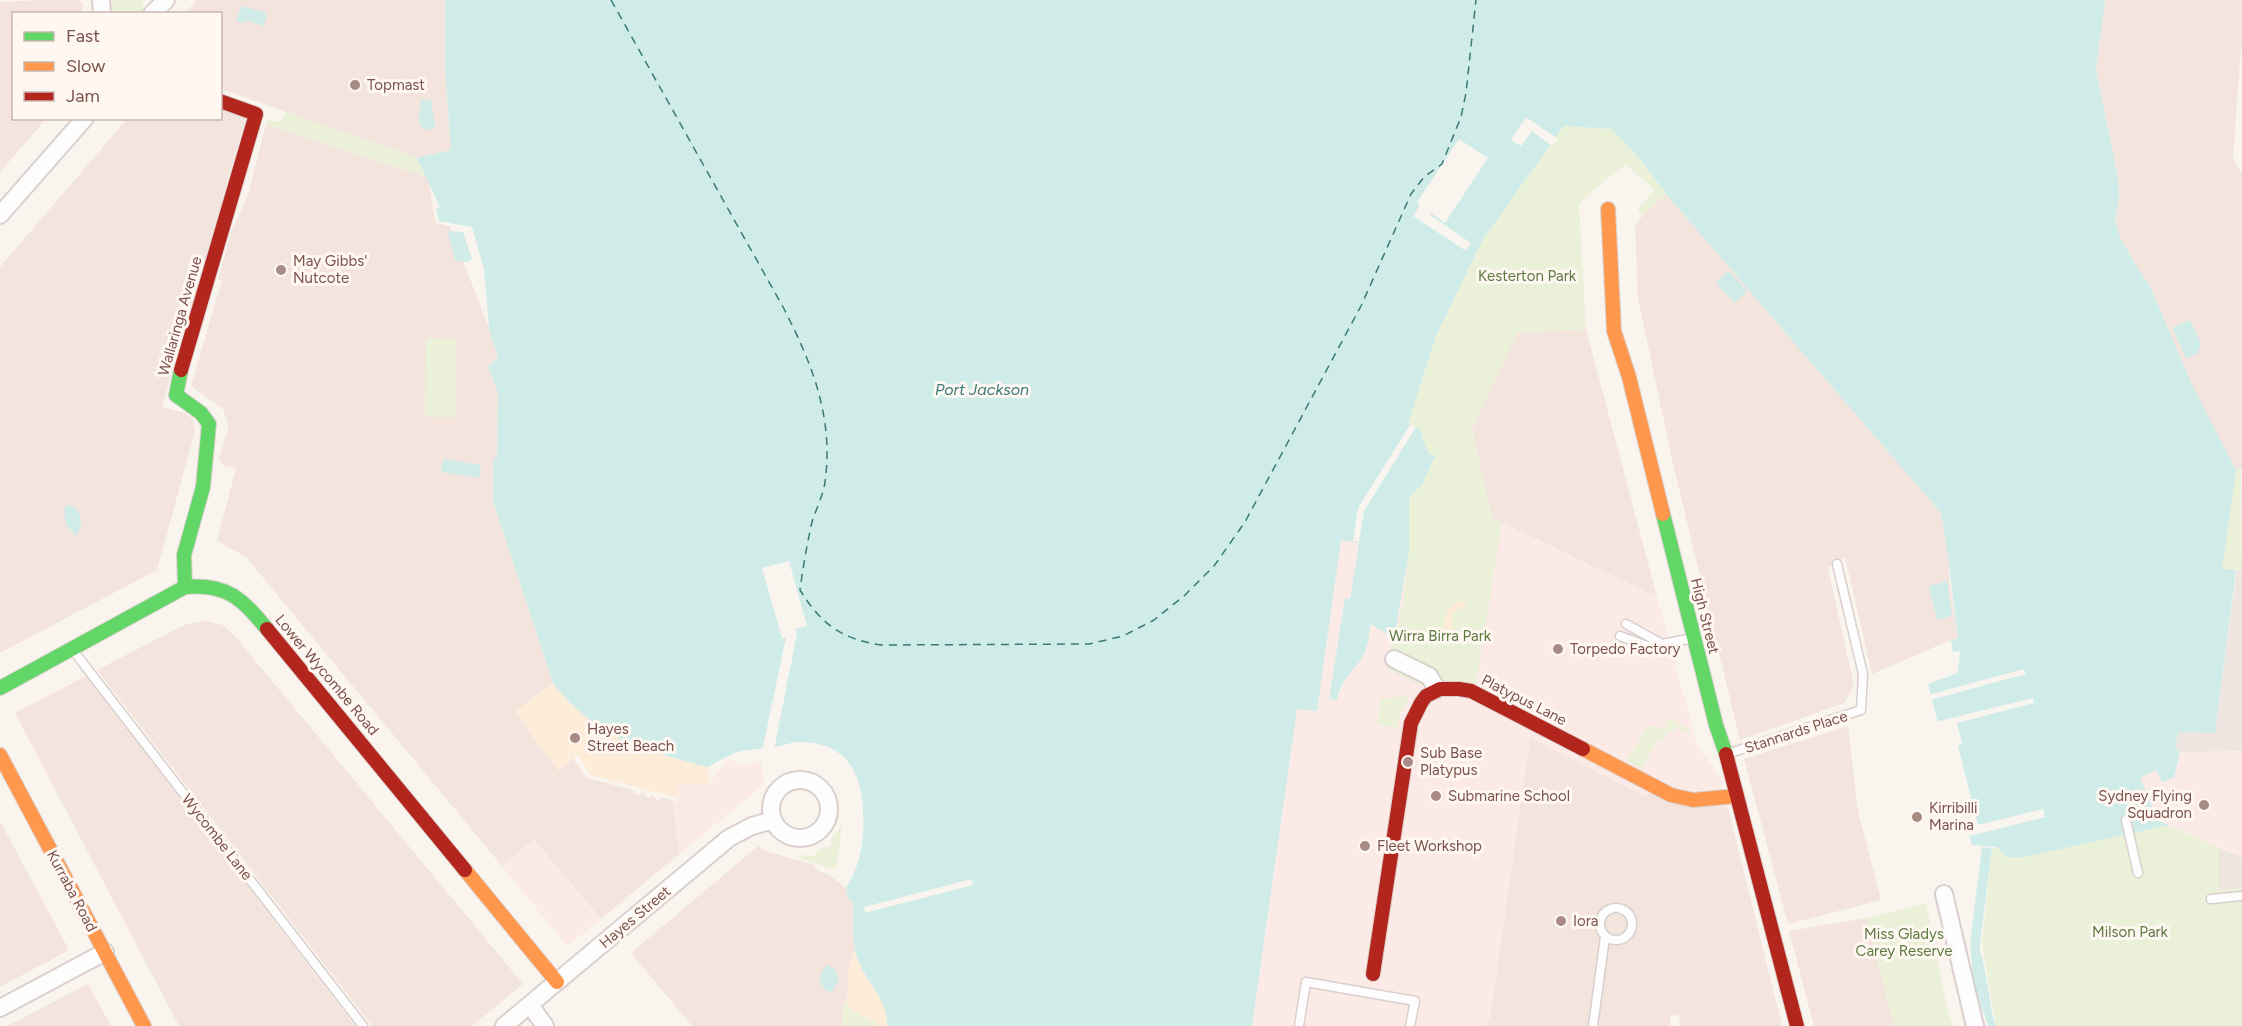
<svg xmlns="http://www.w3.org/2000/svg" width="2242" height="1026" viewBox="0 0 2242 1026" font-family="Figtree,sans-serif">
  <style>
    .residential { fill: #f3e5dd }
    .commercial { fill: #fceae6 }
    .industrial { fill: #eee5e1 }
    .green { fill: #ebf0d9 }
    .sand { fill: #fcecd8 }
    .water { fill: #cfece9 }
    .pier { fill: #faf4ef }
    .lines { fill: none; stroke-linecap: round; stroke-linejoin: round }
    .stream { stroke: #cfece9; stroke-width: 6 }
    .ferry { stroke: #3a7976; stroke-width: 1.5; stroke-dasharray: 8 6; stroke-linecap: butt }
    .lane-casing { stroke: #d9cfcc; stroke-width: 11 }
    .street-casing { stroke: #d9cfcc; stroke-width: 20 }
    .fast-casing { stroke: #dbd0cc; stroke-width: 16 }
    .slow-casing { stroke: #dbd0cc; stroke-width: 16 }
    .jam-casing { stroke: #dbd0cc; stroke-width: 16 }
    .lane { stroke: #fefdfd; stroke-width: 8 }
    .street { stroke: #fefdfd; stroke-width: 16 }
    .fast { stroke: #63d668; stroke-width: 14 }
    .slow { stroke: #ff974d; stroke-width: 14 }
    .jam { stroke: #b3261e; stroke-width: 14 }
    .poi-dot { fill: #a78b84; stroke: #fff8f2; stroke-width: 2 }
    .labels { text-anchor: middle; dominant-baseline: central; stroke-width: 6; stroke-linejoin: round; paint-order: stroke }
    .poi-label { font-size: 15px; fill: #7b534b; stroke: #fff8f2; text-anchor: start }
    .park-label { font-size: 15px; fill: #5d7b40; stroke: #fff8f2 }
    .street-label { font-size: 15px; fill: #7b534b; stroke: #fff8f2 }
    .water-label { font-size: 16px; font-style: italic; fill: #3a7976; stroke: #fff8f2 }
  </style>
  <rect width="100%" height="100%" fill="#faf4ef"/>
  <path class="residential" d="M42,0H79L83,4L82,13L14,14V118L46,119L0,172V2Z
    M197,0H445V66L451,151L417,158L221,89L220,14H184Z
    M2105,0H2242V36L2233,157L2242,175V468L2236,470L2193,387L2150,286L2138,269L2120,237L2115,220L2119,198L2118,178L2096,70Z
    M221,109L246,117L162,407L185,413L193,419L195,431L157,570L0,653V267L127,119L220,118Z
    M266,124L428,177L435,222L450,227L489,328L498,358L488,366L498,393L497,459H493V501L553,683L516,711L559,770L573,758L587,778L633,790L638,796L643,792L648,798L652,795L657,801L662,797L673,801L679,854L601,919L534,840L502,866L246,557L217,541L236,468L223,465L219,458L229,427L223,409L191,386L222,280H218L231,233L249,192Z
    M1666,194L1941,513L1949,554V577L1958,639L1951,640L1872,674L1845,557L1828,568L1854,686L1844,703L1740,740L1673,464L1638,298L1635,226L1642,216Z
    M1586,329L1657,597L1492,518L1472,429L1517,333Z
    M207,621L223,625L234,635L523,984L472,1026H372L97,670L186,624Z
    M86,676L355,1026H179L15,713Z
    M1848,726L1858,811L1881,900L1788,924L1744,759Z
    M1530,737L1646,797L1650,792L1728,808L1782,1026H1680L1679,1015L1670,1016V1026H1484L1490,1018Z
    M0,821L69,950L0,987Z
    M758,846L765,851L812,864L819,871L829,875L846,888L848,898L853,903L855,951L849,968L847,1002L843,1004L842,1026H692L631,953Z
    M1867,918L1894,1026H1814L1789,931Z
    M88,984L111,1026H7Z"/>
  <path class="commercial" d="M1422,485L1657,597L1697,744L1722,780L1728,808L1650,792L1646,797L1530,737L1490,1018L1484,1026H1252L1297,708L1317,710L1341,539L1359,542L1350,599H1345L1329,699L1337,700L1346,677L1356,666L1371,624L1394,637Z
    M2180,751L2182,752L2242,751V857L2159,821L2139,778L2156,770L2174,778Z
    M729,758L740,765L761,762L765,784L679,854L673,801H678L679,783H710Z
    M534,840L601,919L567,946L502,866Z"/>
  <path class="industrial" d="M2237,568L2242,569V751L2182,752L2175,749L2178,732L2215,733Z
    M2219,848L2242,857V888L2219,891Z"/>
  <path class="green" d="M114,0H142L144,9L139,13H111V6Z
    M286,112L417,158L425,168L428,177L266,124L267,120L280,122Z
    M1564,126L1612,129L1645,165L1666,194L1642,216L1638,209L1654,190L1626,164L1594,189L1579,204L1586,329L1517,333L1472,429L1492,518L1502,523L1476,684L1439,682L1421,686L1385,668L1393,650L1390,648C1409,602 1409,545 1409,497L1422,485L1434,456L1428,453L1419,428L1408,424L1436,336L1483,239Z
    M426,338L457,339L456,417H425Z
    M2241,468L2242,569L2222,570L2236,470Z
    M1410,695L1400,714L1398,728L1377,725L1380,699Z
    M1669,718L1689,729L1690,734L1676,727L1673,733L1669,731L1664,740H1658L1642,769L1627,761L1646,727L1655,726L1663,730Z
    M842,825L836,870L799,858L800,855L814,856C818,849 823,847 831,846V840Z
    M2169,825L2219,848V890L2242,888V1026H1996L1982,943L1992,848L1997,847L2006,857L2020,858Z
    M1926,903L1948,1012L1954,1026H1894L1867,918Z
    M847,1002C851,1013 866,1018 877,1023V1026H842L843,1004Z"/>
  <path class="sand" d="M1458,601H1466L1465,607L1453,612L1451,624L1457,633L1464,636L1462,642L1449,637L1443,625L1447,611Z
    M553,683L569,703L654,753L708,767L710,783H679L678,798L590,775L577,755L559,771L537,743L516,711Z
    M855,951L865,975L885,1006L887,1026H877V1023L853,1011L847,1005L849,968Z"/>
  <path class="water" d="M445,0H2105L2096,70L2118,178L2119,198L2115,220L2120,237L2138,269L2150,286L2193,387L2236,470L2222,569L2236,570L2215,733L2178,732L2175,749L2180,751L2174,778L2162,782L2156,770L2140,778L2159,821L2169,825L2020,858L2006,857L1997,847L1972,845L1945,750L1928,684L1958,673L1960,651L1953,652L1951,640L1958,638C1952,596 1949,554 1941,513L1666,194L1645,165L1612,129L1564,126L1483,239L1436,336L1408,424L1419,428L1428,453L1435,456L1422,485L1409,497V552L1394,638L1371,624C1369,632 1369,641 1366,649C1359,669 1342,675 1337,700L1329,699L1345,598L1350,599L1359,543L1341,540L1317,711L1297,709L1252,1026H887C889,997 860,978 855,950C852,935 854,918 853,903L848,898L846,888C861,864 865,838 863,809C861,769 843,742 800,742C791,742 782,746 773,747C761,749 748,749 737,752C727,756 717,762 708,767C642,750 597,739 553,683L493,501V459H497L498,393L488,366L498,358L489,328L484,269L472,227L439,221L436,208L440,207L417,158L451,150L445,66Z
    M241,6L267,13L264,26L246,20L244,23L236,21Z
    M422,100H431L435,128L426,130L419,124L420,104Z
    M450,231L463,232L472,259L467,262L455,260L448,233Z
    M1728,271L1747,291L1734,303L1716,282Z
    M2190,320L2201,344L2197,354L2186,358L2172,328Z
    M443,459L481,465L479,478L441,472Z
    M69,505C83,511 84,524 76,536L66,524L64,509Z
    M1947,581L1952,616L1937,620L1929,586Z
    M1982,847L1992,848L1980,944V971L1996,1026H1988L1974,984L1970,944Z
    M827,965L835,969L839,979L834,989L831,992L827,991L820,984V976Z"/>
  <path class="pier" d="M1526,117L1558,139L1552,146L1532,131L1521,146L1511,140Z
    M1459,139L1488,158L1445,223L1431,213L1430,215L1471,243L1466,251L1413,216L1420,205L1417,202Z
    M1410,425L1416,427L1364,511L1359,542L1353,541L1358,508Z
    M789,561L807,626L796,629L797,634L774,750L762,751L786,638H782L762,568Z
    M2024,669L2026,674L1930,700L1928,695Z
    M2033,698L2034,703L1957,723L1962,744L1958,746L1978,825L2043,809L2045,817L1966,837L1935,722Z
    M972,879L973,885L865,913L864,907Z"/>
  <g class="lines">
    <path class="stream" d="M1979,956L1988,1005"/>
    <path class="ferry" d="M611,0L783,307C812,363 834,418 825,482C823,496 816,509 812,522C807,544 803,567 800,590C821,624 841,639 881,645L1089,644L1123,636L1154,620L1184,596L1214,566L1245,522L1361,306L1411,194L1424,177L1442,164L1461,117L1466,93L1476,0"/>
    <defs>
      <path id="lane" d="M1620,636L1647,646L1662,644L1626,624
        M1662,644L1693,638
        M72,649L363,1026
        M1727,754L1861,710L1863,674L1837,564
        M2126,820L2138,873
        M2211,899L2242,896
        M1600 924a16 16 0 1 1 32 0a16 16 0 1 1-32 0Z
        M1299,1026L1306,982L1415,1001L1410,1026
        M1593,1026L1605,937"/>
      <path id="street" d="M101,0L102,14
        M152,14L166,0
        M0,215L85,118
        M1394,659L1429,676L1437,689
        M771 809a29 29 0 1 1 58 0a29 29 0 1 1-58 0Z
        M1944,894L1975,1026
        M530,1005L545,1026
        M0,1008L105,952
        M504,1026L729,838L752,826L773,820"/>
      <path id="fast" d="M181,370L176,395L201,413L209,424L203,487L184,555L185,587
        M1663,514L1716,725L1726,754
        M0,688L185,587C227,583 242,599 267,629"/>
      <path id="slow" d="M1608,209L1614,331L1629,377L1663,514
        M1583,749L1671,795L1693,800L1737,796
        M0,755L144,1026
        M465,870L557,982"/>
      <path id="jam" d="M181,370L256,114L220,101
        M267,629L465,870
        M1726,754L1797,1026
        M1373,974L1411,723L1421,703L1426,696L1440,689H1459L1471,691L1583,749"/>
    </defs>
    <use href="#lane" class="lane-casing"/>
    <use href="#street" class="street-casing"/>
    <use href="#fast" class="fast-casing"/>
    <use href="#slow" class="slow-casing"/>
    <use href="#jam" class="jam-casing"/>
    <use href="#lane" class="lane"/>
    <use href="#street" class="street"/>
    <use href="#fast" class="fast"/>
    <use href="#slow" class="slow"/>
    <use href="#jam" class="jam"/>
  </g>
  <g class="poi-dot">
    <circle cx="355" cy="85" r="6"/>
    <circle cx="281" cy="270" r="6"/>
    <circle cx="1558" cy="649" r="6"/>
    <circle cx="575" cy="738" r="6"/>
    <circle cx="1408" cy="762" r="6"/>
    <circle cx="1436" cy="796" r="6"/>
    <circle cx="2204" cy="805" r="6"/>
    <circle cx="1917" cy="817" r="6"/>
    <circle cx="1365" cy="846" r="6"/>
    <circle cx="1561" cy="921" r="6"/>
  </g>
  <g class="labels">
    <g class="poi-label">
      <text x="367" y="85">Topmast</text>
      <text x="293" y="261">May Gibbs'<tspan x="293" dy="17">Nutcote</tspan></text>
      <text x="1570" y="649">Torpedo Factory</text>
      <text x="587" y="729">Hayes<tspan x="587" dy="17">Street Beach</tspan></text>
      <text x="1420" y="753">Sub Base<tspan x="1420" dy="17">Platypus</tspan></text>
      <text x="1448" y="796">Submarine School</text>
      <text x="2192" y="796" text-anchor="end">Sydney Flying<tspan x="2192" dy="17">Squadron</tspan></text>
      <text x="1929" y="808">Kirribilli<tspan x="1929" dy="17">Marina</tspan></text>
      <text x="1377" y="846">Fleet Workshop</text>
      <text x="1573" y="921">Iora</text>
    </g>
    <g class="park-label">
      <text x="1527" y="276">Kesterton Park</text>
      <text x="1440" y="636">Wirra Birra Park</text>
      <text x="2130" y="932">Milson Park</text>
      <text x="1904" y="934">Miss Gladys<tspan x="1904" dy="17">Carey Reserve</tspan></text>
    </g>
    <g class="street-label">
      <text transform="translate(180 316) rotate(-74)">Wallaringa Avenue</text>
      <text transform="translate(1705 616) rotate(76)">High Street</text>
      <text transform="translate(327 675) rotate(50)">Lower Wycombe Road</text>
      <text transform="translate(1524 700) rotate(27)">Platypus Lane</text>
      <text transform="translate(1796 732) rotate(-18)">Stannards Place</text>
      <text transform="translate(217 837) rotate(52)">Wycombe Lane</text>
      <text transform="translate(72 891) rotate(62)">Kurraba Road</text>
      <text transform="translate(635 917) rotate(-40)">Hayes Street</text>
    </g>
    <g class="water-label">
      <text x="982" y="389">Port Jackson</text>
    </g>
  </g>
  <rect x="12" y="12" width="210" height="108" fill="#fff8f2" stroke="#cab6af" stroke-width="1.5"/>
  <rect x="24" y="32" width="30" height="9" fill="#63d668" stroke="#cab6af" stroke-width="1.5"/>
  <text x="66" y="42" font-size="18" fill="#7b534b">Fast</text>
  <rect x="24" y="62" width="30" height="9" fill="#ff974d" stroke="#cab6af" stroke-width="1.5"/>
  <text x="66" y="72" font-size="18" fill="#7b534b">Slow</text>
  <rect x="24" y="92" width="30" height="9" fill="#b3261e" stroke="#cab6af" stroke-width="1.5"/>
  <text x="66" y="102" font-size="18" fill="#7b534b">Jam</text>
</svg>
